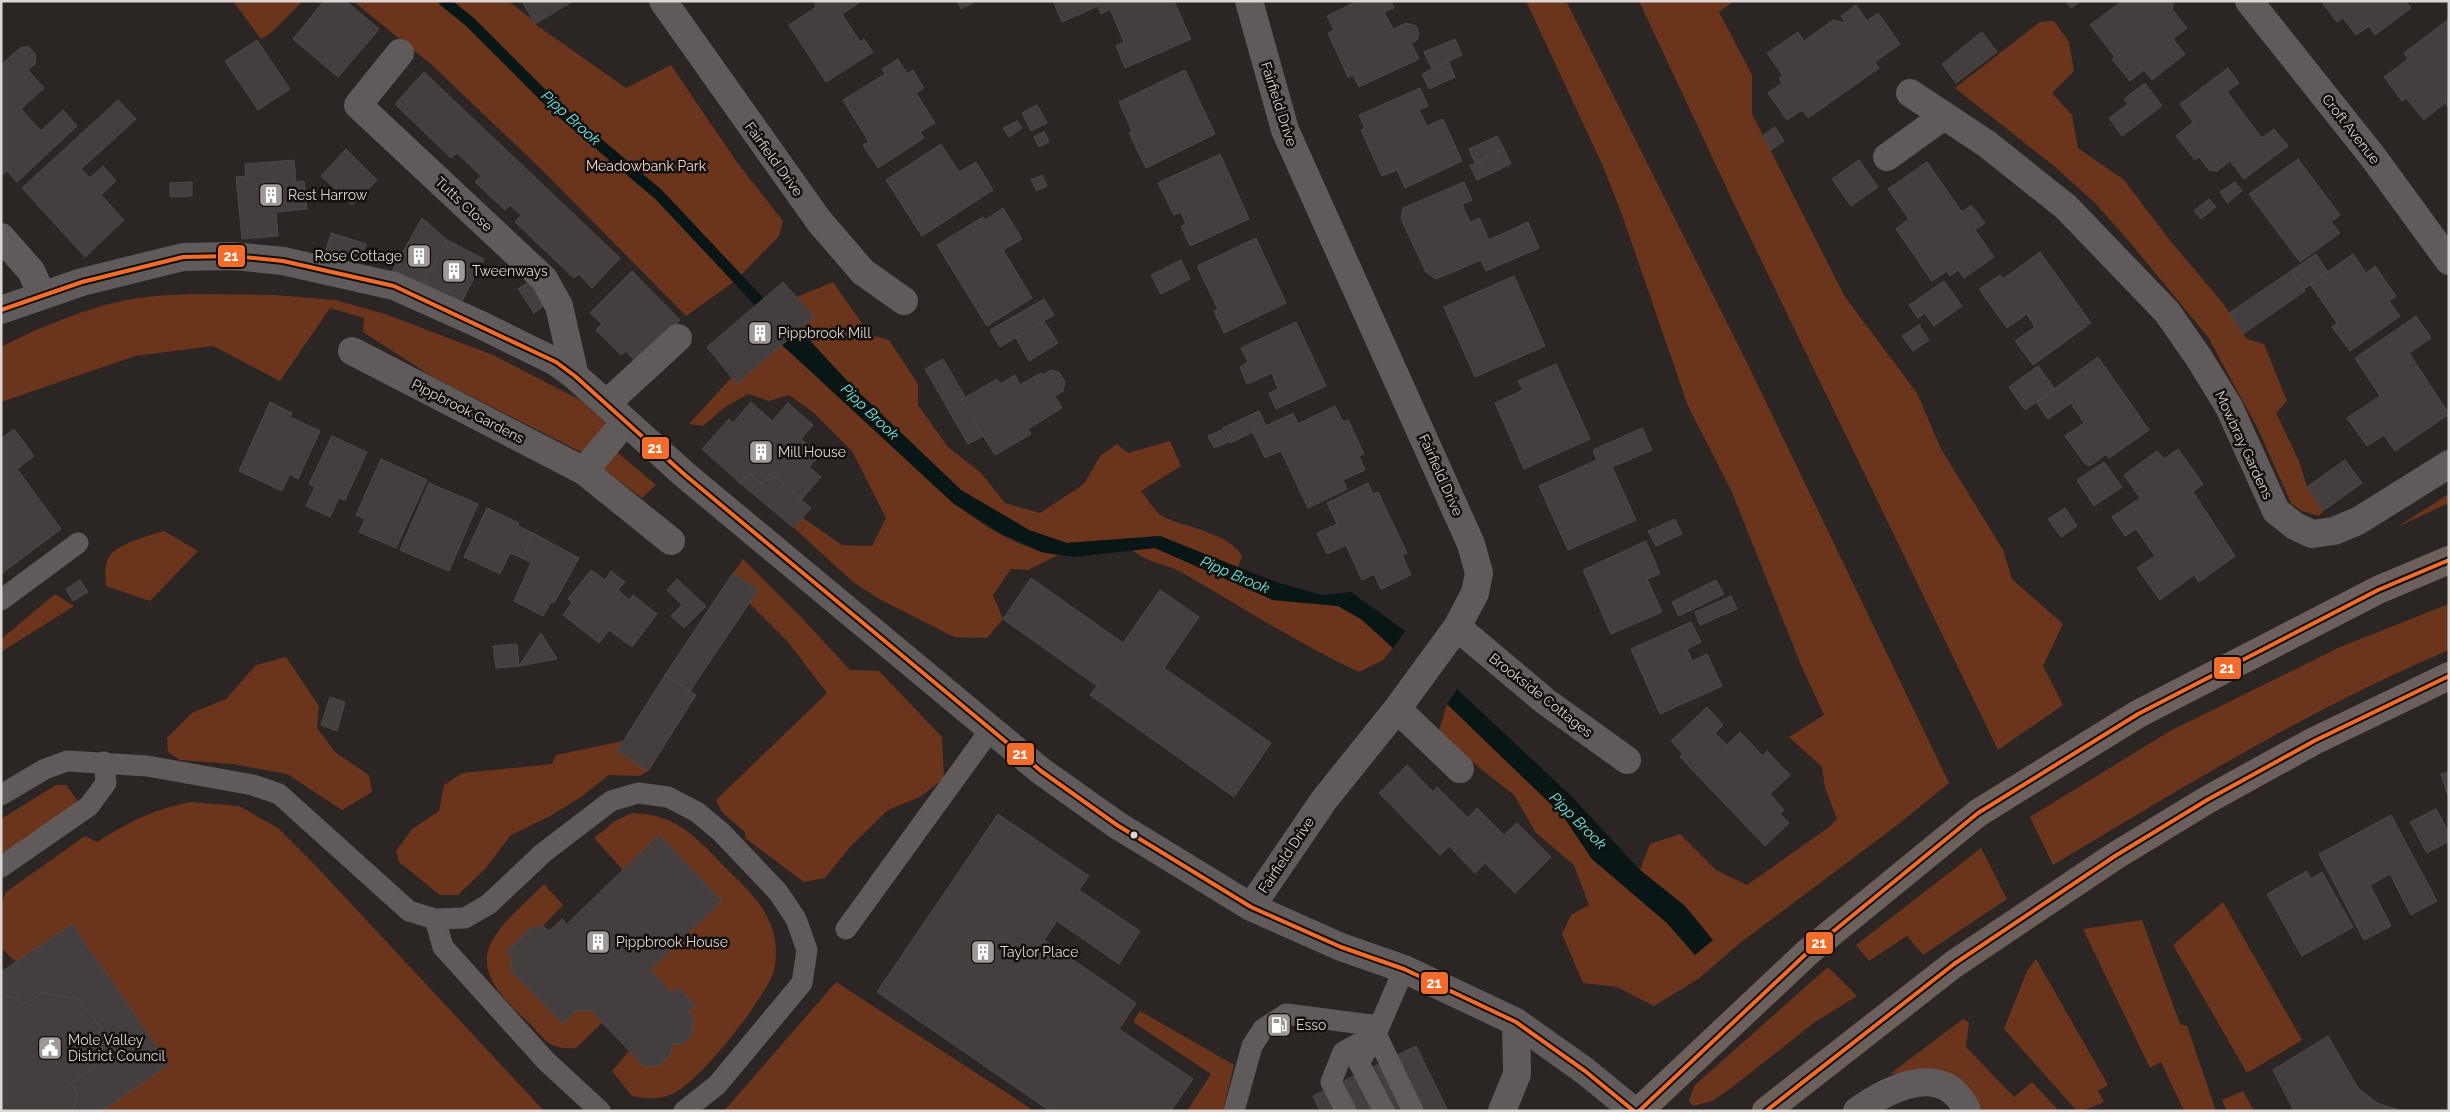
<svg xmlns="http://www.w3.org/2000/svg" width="2450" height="1112" viewBox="0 0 2450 1112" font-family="Raleway,sans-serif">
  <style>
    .green { fill: #6b351c }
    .water { fill: #081615 }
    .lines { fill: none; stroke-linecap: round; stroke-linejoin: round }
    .stream { stroke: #081615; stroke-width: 11 }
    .building { fill: #443f3e; stroke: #4e4948 }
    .service { stroke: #605b5a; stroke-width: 21 }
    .minor { stroke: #605b5a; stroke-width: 28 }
    .tertiary { stroke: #605b5a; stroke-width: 28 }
    .trunk { stroke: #6c605c; stroke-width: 28 }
    .bus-1-casing { stroke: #130f0d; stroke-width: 8 }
    .bus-1 { stroke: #f36c2b; stroke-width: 4 }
    .bus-dot { fill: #ddd7d4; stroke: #130f0d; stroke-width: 2 }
    .labels { text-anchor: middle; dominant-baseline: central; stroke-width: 5; stroke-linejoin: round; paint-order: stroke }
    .street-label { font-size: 14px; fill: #ddd7d4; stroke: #130f0d }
    .park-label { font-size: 14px; fill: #eed7cd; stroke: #130f0d }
    .poi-label { font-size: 14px; fill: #ddd7d4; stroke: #130f0d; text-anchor: start }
    .water-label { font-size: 15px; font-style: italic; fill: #61eae9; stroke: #130f0d }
    .line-badge { stroke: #130f0d; stroke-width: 2 }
    .badge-label { font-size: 14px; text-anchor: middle; font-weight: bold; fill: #fff }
  </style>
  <rect width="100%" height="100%" fill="#2b2524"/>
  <path class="green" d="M233,1H303L272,32L261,39Z
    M353,1H508L534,21L535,24L626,88L671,65L736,161L783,221L779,236L735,281L686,316L540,168L432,65Z
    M1526,1H1566L1751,371L1949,783L1900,823L1740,943L1698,979L1654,1006L1617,987L1583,983L1562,934L1571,915L1589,905L1574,865L1536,833L1514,795L1461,753L1439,731L1447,704L1563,816L1592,859L1667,923L1695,955L1685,906L1640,870L1650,844L1680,834L1716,870L1747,885L1829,827L1837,819L1825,788L1822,767L1789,737L1824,715L1801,665L1731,490L1688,406L1621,212L1602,164Z
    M1639,1H1734L1719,12L1752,75V114L1845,297L1917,393L1941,449L2003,550L2012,579L2063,624L2043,666L2063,705L1998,750L1735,206Z
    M2054,21L2069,42L2074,71L2052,93L2072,115L2078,148L2124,180L2172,243L2222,302L2247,339L2264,344L2287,401L2276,413L2299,461L2307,487L2323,511L2319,516L2302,511L2291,503L2258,429L2208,337L2128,240L2095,203L2054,166L1955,88L2040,22Z
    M833,282L870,335L889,340L918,384V405L948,447L981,473L1005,503L1040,513L1084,484L1100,456L1117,444L1128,453L1170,441L1181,466L1141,491C1147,498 1155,513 1164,517C1187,528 1229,533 1242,556L1238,568L1160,536L1067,543L1029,530L961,490L849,383L800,330L814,317L797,297Z
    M193,294L275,295L335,300L385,314L493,355L580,400L605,422L617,452L656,485L642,498L581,452L433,377L363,332L364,318L330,308L280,381L213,346L135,356L1,402V347C39,327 98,303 139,298C157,295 175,295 193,294Z
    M782,345C812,372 843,399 873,427C926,477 982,542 1058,555L1028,570L1011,569L993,595L1003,619L987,638L954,637L881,600L853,582L794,528L803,518L842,545L872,546L886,518L852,451L813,412L789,395L769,401L748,394L724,408L703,426L689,424L732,377L738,383Z
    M2449,494V503L2397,527Z
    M164,531L198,551L150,601L106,586C105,576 104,564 110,555C118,545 151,534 164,531Z
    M1155,548L1273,600L1338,606L1361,619L1393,648L1383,660L1359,672C1297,643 1240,606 1181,572C1163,562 1151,565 1132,550Z
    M743,559L800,616L850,670L879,671L942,737L944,778L920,797L888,810L850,847L825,878L804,882L745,838V832L722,812L716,800L827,693L787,641L749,603L758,590L733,573Z
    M55,594L74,606L1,652V639Z
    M2449,604V650C2311,708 2182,788 2053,865L2030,817L2170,731L2340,647Z
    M286,657L319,706L317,728L335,752L369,775L372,792L342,810L287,774L233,764L180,760L168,752L167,738L192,713L226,699L256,665Z
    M623,741L617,751L648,771L640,776L609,775L581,797L550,816L511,835L485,869L458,895H440L399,862L396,851L412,829L439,811L444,785L462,773L552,764L556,755Z
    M56,785H66L77,800L71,811L1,856V819Z
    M191,802L239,806L278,828L316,866L544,1111H102L169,1064L72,924L16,962L1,948V904L6,892L85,836L97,842C131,821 151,810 191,802Z
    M632,813C673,814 692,833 718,860C745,888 774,909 776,950C776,957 775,970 772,976C759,1005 700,1082 672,1094C658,1100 647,1099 632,1096L612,1071L629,1051L645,1067L660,1065L671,1054L672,1044H682L692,1034V1024L695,1021L688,1012L695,1006L678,988L672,993L650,970L722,901L659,836L623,870L594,838L615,821Z
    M1981,848L2007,899L1923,955L1907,936L1869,961L1856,945Z
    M544,884L563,905L543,926L530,928L506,953L512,958L510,970L563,1024L576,1011L590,1010L602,1023L576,1048C567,1049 557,1048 550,1044C543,1039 536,1030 531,1025C511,1005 478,979 489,948C496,926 528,901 544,884Z
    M2223,902L2302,1040L2247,1073L2173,945Z
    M2142,920L2180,1024L2187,1026L2216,1111H2184L2161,1062L2150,1068L2083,929Z
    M2036,959L2108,1085L2098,1091L2104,1102L2083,1111H2077L2004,1029L2027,971Z
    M1828,967L1857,996L1815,1022L1730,1089L1712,1101L1693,1106L1689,1100L1695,1085Z
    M836,982L1007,1093L1034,1111H724Z
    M1140,1011L1234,1065L1223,1111H1187L1211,1074L1133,1022Z
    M1963,1019L1969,1023L1966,1047L2014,1097L2032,1082L2059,1111H1977L1911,1073L1890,1074Z
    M2243,1091L2254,1111H2227L2222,1100Z"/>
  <path class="water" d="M800,330L849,383L961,490L1029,530L1067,543L1160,536L1276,582L1322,595L1351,592L1405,631L1393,648L1361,619L1338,606L1273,600L1155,548L1074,557L1041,552L1000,533L954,504L782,345Z
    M1457,689L1573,798L1640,870L1685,906L1713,940L1695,955L1667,923L1592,859L1563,816L1447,704Z"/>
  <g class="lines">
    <path class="stream" d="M444,1L470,22L553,105L659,195L769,312"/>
  </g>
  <path class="building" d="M324,1H346L379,29L338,77L293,39Z
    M522,1H573L535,24Z
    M817,1H862L842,14L860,42L864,39L873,52L826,82L789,25L816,7L814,3Z
    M957,1H972L973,3L961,9Z
    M1053,1H1174L1191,39L1125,68L1116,46L1124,42L1110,9L1101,14L1098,6L1062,22Z
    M1358,1H1391L1394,8L1384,12L1393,29L1406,23L1416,26L1419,34L1417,40L1411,43L1419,59L1359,87L1353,75L1348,77L1328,33L1334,30L1327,16Z
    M2066,1H2081L2071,8Z
    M2122,1H2174L2172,9L2187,28L2173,39L2185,54L2152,80L2144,70L2130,81L2112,59L2115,57L2090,25Z
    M2321,1H2406L2411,8L2375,35L2369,26L2356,35L2343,18L2337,22Z
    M1856,5L1867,21L1878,13L1900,44L1875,62L1879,68L1808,118L1802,110L1787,120L1768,93L1782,83L1779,78L1783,76L1767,53L1798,32L1804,41L1833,20L1846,23L1841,16Z
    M2449,19V108L2445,103L2424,120L2406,98L2402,101L2384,77L2408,59L2404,53Z
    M1982,32L1997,52L1956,83L1942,64Z
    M1455,39L1462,55L1432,69L1424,52Z
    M257,40L290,89L258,110L225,61Z
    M28,46L36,55L35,64L28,70L44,88L21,109L41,131L63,110L77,126L17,182L7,171L3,174L1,173V65L20,48Z
    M898,59L907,74L913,70L924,88L916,93L935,123L920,132L924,138L878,168L863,145L869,142L843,100L885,74L882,69Z
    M1448,61L1455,77L1429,89L1422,74Z
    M2228,68L2239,83L2227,92L2262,138L2274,129L2288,146L2244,179L2230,161L2217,171L2209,170L2199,157L2195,160L2176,136L2193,122L2180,104Z
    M1185,70L1215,134L1146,168L1129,133L1132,131L1119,102Z
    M424,72L620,258L592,288L579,274L574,278L515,222L521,215L510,205L505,210L475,182L481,176L457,153L451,158L395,104Z
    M2145,83L2162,106L2122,136L2109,118L2128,104L2124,99Z
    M1420,88L1428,106L1419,110L1427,126L1443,119L1462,161L1405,188L1397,170L1382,176L1361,130L1365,128L1359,115Z
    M118,100L136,119L81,169L90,178L103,166L116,181L101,195L124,220L85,257L22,188Z
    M1037,105L1047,123L1031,131L1022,113Z
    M1017,121L1022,128L1009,137L1003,128Z
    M1775,127L1784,141L1771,150L1762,136Z
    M1044,131L1049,142L1039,147L1034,137Z
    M1497,136L1504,149L1475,163L1469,149Z
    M941,144L959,172L976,162L993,190L922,236L886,180Z
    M346,149L377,180L352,205L321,176Z
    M1504,149L1511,164L1477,180L1470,166Z
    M1220,154L1249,219L1190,246L1181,226L1186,224L1181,212L1174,215L1158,183Z
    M2298,159L2340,215L2331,222L2340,233L2300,262L2249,194Z
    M294,160L296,182L304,181L307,209L276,212L278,236L242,239L236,177L246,176L245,164Z
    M1859,160L1878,187L1851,206L1832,179Z
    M1927,162L1962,212L1971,205L1985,223L1975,230L1994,257L1964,278L1958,270L1950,276L1947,271L1932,281L1896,229L1909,219L1888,189Z
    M1042,175L1047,186L1037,191L1031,180Z
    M192,182V196L170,197V183Z
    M1464,182L1472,200L1462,204L1470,222L1479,218L1489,240L1528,222L1539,248L1486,271L1481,260L1436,279L1426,272L1401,219L1403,208Z
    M2235,182L2242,191L2227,203L2220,192Z
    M2209,199L2216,207L2201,219L2194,211Z
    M1003,208L1022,239L1003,250L1032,298L987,326L937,245L983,217L985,220Z
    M422,218L447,240L423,283L391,273Z
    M331,233L366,244L360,262L326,250Z
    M1256,238L1286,303L1224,333L1214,311L1218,309L1197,266Z
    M447,240L484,259L461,303L423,283Z
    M2040,252L2091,323L2033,365L2015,341L2035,327L2027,314L2007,328L1979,289L2000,275L2003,279Z
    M2316,254L2328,272L2304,289L2291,271Z
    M2353,254L2366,273L2375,266L2396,296L2389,301L2400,316L2350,351L2332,327L2337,323L2310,284Z
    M1181,260L1190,279L1161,294L1151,275Z
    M632,271L680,320L637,363L626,351L621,355L596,330L602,324L590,313Z
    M2291,271L2305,291L2243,334L2229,313Z
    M1514,276L1545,346L1475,377L1444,307Z
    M530,281L546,304L534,313L518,289Z
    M1944,281L1962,306L1934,326L1925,313L1918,318L1909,305Z
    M783,282L814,317L737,384L707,347Z
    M1044,299L1054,315L1000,347L990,330Z
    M2416,316L2431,338L2409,353L2449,414L2395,451L2384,435L2367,446L2347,418L2380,396L2355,358Z
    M1044,321L1058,343L1029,361L1016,338Z
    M1296,322L1326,386L1276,409L1269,393L1278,389L1272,373L1247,384L1240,367L1248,362L1241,348Z
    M1919,325L1929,340L1913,351L1902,336Z
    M2098,357L2149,430L2109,458L2106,454L2090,466L2085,464L2065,436L2084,423L2071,403L2048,419L2036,402Z
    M943,359L965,397L961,400L983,436L968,444L925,369Z
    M1556,364L1590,439L1524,469L1495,403L1523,390L1518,381Z
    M2038,366L2055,389L2025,410L2009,387Z
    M1051,370L1059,372L1065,382L1063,391L1055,396L1062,408L1028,429L1031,434L995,455L961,400L997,379L1000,384L1015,375L1020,385L1041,373L1043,375Z
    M270,402L292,413L290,417L320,431L298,479L290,474L282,491L239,471Z
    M751,402L772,421L788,403L813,425L801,439L820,455L809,467L821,477L801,500L771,473L762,484L749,473L740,483L702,449L729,419L733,423Z
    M1335,406L1343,422L1348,420L1364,454L1359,456L1365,470L1343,480L1347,489L1308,508L1281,451L1265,458L1253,432L1293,413L1298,424Z
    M1259,411L1266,426L1230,443L1223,428Z
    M1642,428L1652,450L1612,467L1636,520L1568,550L1539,486L1597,460L1593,450Z
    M14,429L34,456L17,469L61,529L1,574V439Z
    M1222,430L1228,442L1214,448L1208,436Z
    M332,436L367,452L345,500L339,498L330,517L306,506L315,487L309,484Z
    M2178,449L2203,484L2193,492L2235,556L2199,582L2194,575L2160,600L2137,568L2155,556L2136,529L2125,536L2112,517L2140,498L2124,475L2157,451L2164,459Z
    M381,459L427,480L396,548L359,532L365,519L356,515Z
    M2345,460L2362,483L2323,511L2307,487Z
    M2104,462L2122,487L2094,506L2077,480Z
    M749,473L762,484L771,473L811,508L794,528L740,483Z
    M429,483L478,504L449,571L400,550Z
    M1368,483L1373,494L1378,492L1407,553L1402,555L1411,575L1381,589L1374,574L1362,580L1346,545L1327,554L1317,533L1337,524L1327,503Z
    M487,508L519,523L518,526L533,533L522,558L510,553L500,574L464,557Z
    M2065,508L2077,526L2061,537L2048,519Z
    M1675,519L1682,534L1656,546L1648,531Z
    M533,533L579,558L554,603L551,602L543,616L514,601L531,563L522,558Z
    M1646,541L1660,574L1647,579L1662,612L1611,634L1583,570Z
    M591,570L605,580L611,571L625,582L618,590L629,600L633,595L657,614L632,647L609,630L599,643L563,615L572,602L568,599Z
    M733,573L758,590L690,691L665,675Z
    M1031,578L1123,643L1160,590L1199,617L1164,668L1271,743L1234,797L1090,695L1097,686L1003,619Z
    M677,579L706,606L684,628L671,616L682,605L667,590Z
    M80,580L88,592L73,601L66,589Z
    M1716,580L1724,594L1679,616L1672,602Z
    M1731,596L1737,609L1700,625L1695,612Z
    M1691,622L1701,642L1687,649L1692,661L1707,654L1722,686L1660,714L1631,649Z
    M541,633L557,659L519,666Z
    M517,644L519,666L496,668L493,646Z
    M665,675L696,695L648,771L617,751Z
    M330,697L345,702L337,731L321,725Z
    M1707,707L1723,725L1715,733L1727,745L1740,732L1763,756L1767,751L1790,775L1770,794L1784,810L1780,814L1789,823L1765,846L1680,757L1683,754L1671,741Z
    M1407,765L1433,792L1437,787L1468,818L1477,808L1504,835L1517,823L1551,857L1515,893L1485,863L1475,873L1449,846L1440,855L1379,793Z
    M2449,772V799L2441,774Z
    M2436,809L2449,833V841L2427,853L2410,822Z
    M998,814L1089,876L1079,890L1140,931L1119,964L1057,921L1044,940L1136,1003L1119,1029L1193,1079L1171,1111H1050L877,992Z
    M2391,815L2437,901L2411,915L2390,874L2370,885L2391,926L2364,940L2319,854Z
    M659,835L722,901L650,970L672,993L678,987L695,1006L688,1012L696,1021L692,1024L693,1034L682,1044H672L671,1054L660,1065L645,1067L590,1010L576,1011L563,1024L510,970L512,958L506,952L530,928L543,926L549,931L562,919L567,924Z
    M2307,871L2311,879L2322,872L2353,927L2302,956L2267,894Z
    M72,924L169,1064L102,1111H74L77,1092L71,1083L95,1067L101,1029L79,999L42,993L23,1005L18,998L1,996V972Z
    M42,993L79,999L101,1029L95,1067L71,1083L77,1092L74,1111H1V996L18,998L23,1005Z
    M2328,1036L2358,1088L2377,1103L2402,1111H2294L2273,1070Z
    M1416,1046L1448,1111H1320L1313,1096Z"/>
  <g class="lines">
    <path class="service" d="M1,600L78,543
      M1,795L45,769L67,761L147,766L253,785L279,794L409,911L435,919L465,918L489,904L543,853L611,801L638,793L668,797L697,812L721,832L778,892L796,919L807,950L802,983L717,1085L684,1111
      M1,867L89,806L106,783L104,762
      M435,919L443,947L546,1061L600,1111
      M846,929L991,729
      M1404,969L1376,1034L1413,1111
      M1376,1034L1359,1063L1384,1111
      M1234,1111L1252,1046L1263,1029L1286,1014L1379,1026
      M1346,1111L1331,1082L1343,1052L1376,1034"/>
    <path class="minor" d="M663,1L819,221L863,272L904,301
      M1249,1L1285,130L1471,544L1479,573L1475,593L1457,627L1397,709L1324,800L1251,907
      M2249,1L2373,157L2449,261
      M400,53L358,105L544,279L559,306L575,376
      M1910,93L1987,144L2066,207L2167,312L2199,358L2229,407L2276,511L2295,526L2312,534L2334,531L2358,521L2449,464
      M1887,157L1944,116
      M1,237L31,271L42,295
      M352,351L584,471L625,422
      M606,404L678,338
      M584,471L671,541
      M1457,627L1545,701L1627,760
      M1397,709L1460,769
      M1502,1111L1517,1074L1516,1022
      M1857,1111C1889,1088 1945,1060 1967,1111"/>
    <path class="tertiary" d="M1,310L82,282L183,257L233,256L283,261L394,286L479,324L556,362L575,376L685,475L1041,771L1117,825L1251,907L1341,947L1404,969L1516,1022L1585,1071L1634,1111"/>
    <path class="trunk" d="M1639,1111L1808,952L1978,813L2138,714L2378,590L2449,560
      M1766,1111L1954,964L2115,856L2207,800L2314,741L2449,676"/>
    <defs>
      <path id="bus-1" d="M1,310L82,282L183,257L233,256L283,261L394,286L556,362L575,376L685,475L1041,771L1117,825L1251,907L1341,947L1404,969L1516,1022L1585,1071L1634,1111
        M1639,1111L1808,952L1978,813L2138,714L2378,590L2449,560
        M1766,1111L1954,964L2115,856L2207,800L2314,741L2449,676"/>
    </defs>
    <use href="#bus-1" class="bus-1-casing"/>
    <use href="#bus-1" class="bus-1"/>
  </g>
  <defs>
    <symbol id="building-square" viewBox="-11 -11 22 22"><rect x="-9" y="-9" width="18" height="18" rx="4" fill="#9f9996" stroke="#130f0d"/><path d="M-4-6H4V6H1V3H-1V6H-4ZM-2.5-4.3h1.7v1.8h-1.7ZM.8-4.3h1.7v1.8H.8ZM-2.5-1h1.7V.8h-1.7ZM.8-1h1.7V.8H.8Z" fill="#fff"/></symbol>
    <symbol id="fuel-square" viewBox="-11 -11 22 22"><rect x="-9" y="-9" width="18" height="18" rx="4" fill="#9f9996" stroke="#130f0d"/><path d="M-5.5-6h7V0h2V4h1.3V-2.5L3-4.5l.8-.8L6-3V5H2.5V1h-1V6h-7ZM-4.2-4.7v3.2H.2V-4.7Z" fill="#fff"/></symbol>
    <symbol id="civic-square" viewBox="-11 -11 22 22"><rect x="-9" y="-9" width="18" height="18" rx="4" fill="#9f9996" stroke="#130f0d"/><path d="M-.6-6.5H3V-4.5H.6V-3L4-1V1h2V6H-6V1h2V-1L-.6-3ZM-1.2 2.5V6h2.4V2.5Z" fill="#fff"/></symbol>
  </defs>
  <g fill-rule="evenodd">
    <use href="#building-square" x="257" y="181" width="28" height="28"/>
    <use href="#building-square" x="405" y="242" width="28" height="28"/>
    <use href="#building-square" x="440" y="257" width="28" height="28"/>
    <use href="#building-square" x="746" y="319" width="28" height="28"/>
    <use href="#building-square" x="747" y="438" width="28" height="28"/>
    <use href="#building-square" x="584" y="928" width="28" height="28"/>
    <use href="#building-square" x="969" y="938" width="28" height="28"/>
    <use href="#fuel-square" x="1265" y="1011" width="28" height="28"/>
    <use href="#civic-square" x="36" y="1034" width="28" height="28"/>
  </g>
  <circle class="bus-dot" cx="1134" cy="835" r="4.5"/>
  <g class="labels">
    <g class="street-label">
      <text transform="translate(1279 104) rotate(72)">Fairfield Drive</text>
      <text transform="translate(2351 129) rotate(52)">Croft Avenue</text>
      <text transform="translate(774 159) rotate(54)">Fairfield Drive</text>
      <text transform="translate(464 204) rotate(43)">Tutts Close</text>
      <text transform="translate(468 411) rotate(27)">Pippbrook Gardens</text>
      <text transform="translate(2244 445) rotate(65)">Mowbray Gardens</text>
      <text transform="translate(1441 475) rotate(66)">Fairfield Drive</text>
      <text transform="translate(1541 695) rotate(38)">Brookside Cottages</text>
      <text transform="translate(1286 855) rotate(-56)">Fairfield Drive</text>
    </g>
    <g class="park-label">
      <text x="646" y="166">Meadowbank Park</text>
    </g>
    <g class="poi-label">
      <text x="288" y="195">Rest Harrow</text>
      <text x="402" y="256" text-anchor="end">Rose Cottage</text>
      <text x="472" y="271">Tweenways</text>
      <text x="778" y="333">Pippbrook Mill</text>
      <text x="778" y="452">Mill House</text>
      <text x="616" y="942">Pippbrook House</text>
      <text x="1000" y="952">Taylor Place</text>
      <text x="1296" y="1025">Esso</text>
      <text x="68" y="1040">Mole Valley<tspan x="68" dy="16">District Council</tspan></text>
    </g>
    <g class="water-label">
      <text transform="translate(571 118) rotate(42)">Pipp Brook</text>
      <text transform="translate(870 412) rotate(44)">Pipp Brook</text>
      <text transform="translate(1235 575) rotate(23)">Pipp Brook</text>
      <text transform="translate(1578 821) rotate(45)">Pipp Brook</text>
    </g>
  </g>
  <g class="line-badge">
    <rect x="217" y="244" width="29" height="24" rx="5" fill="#f36c2b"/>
    <rect x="641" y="436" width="29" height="24" rx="5" fill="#f36c2b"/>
    <rect x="2213" y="656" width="29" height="24" rx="5" fill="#f36c2b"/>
    <rect x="1006" y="742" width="29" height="24" rx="5" fill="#f36c2b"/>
    <rect x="1805" y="931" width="29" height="24" rx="5" fill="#f36c2b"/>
    <rect x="1420" y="971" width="29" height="24" rx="5" fill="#f36c2b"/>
  </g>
  <g class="badge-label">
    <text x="231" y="261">21</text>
    <text x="655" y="453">21</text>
    <text x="2227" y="673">21</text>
    <text x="1020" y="759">21</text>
    <text x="1819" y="948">21</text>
    <text x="1434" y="988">21</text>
  </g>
  <rect width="2450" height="1112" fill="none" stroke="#ddd7d4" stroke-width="5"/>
</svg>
